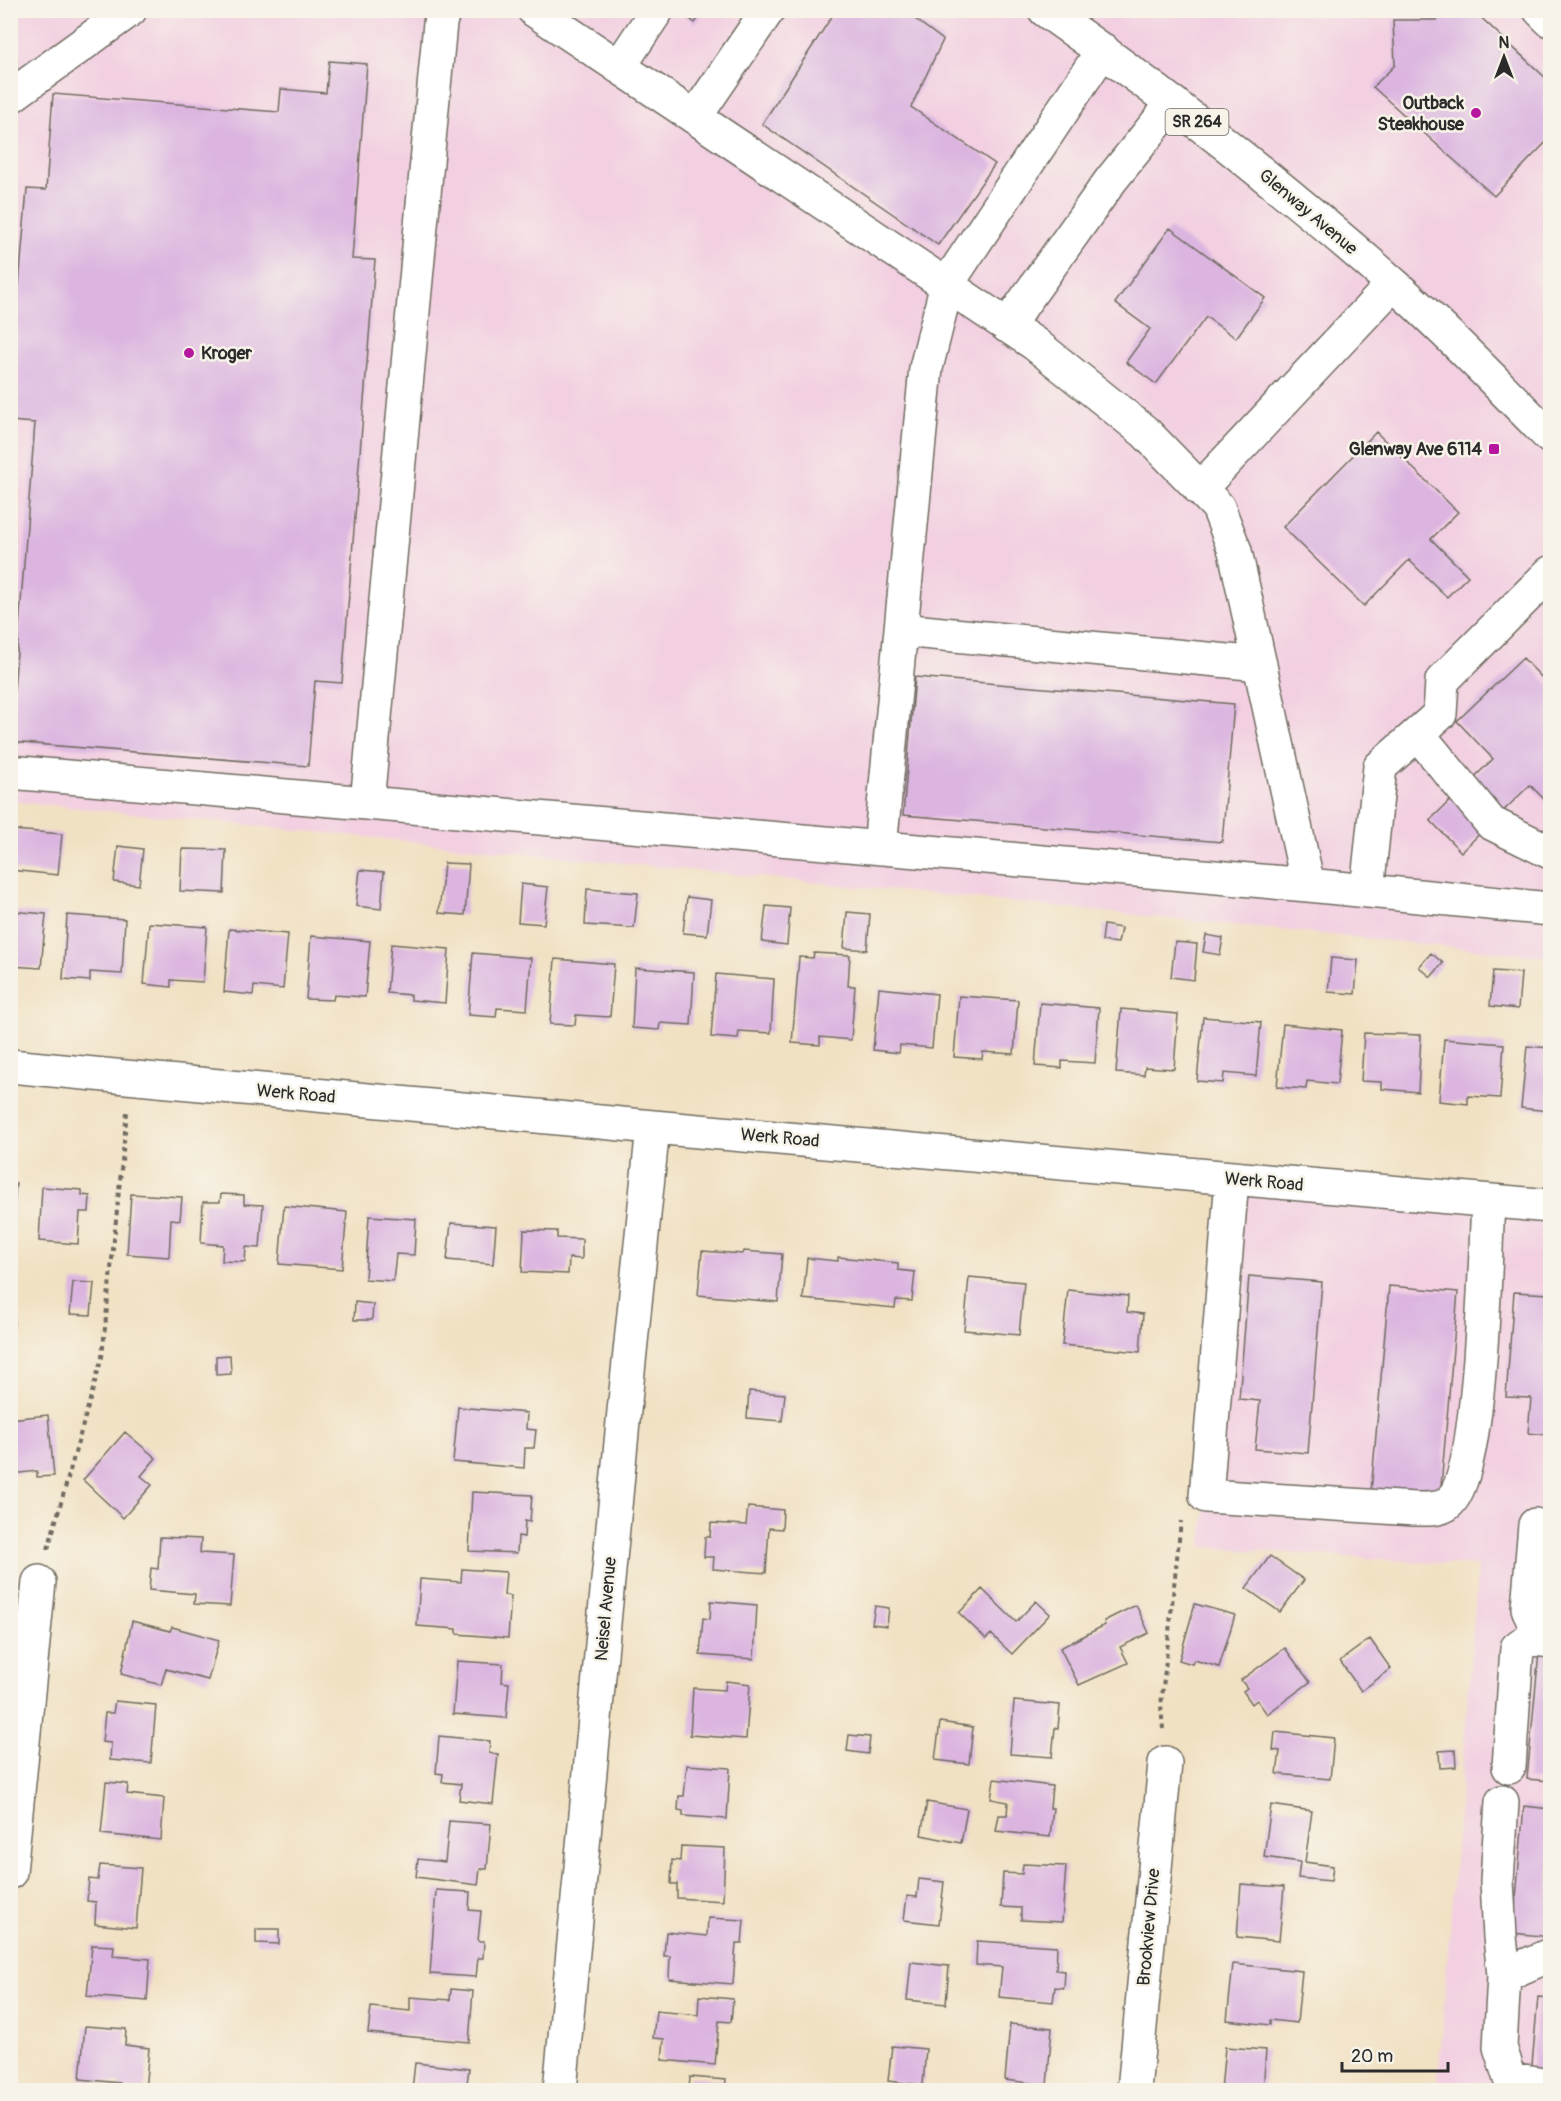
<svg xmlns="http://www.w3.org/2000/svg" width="1561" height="2101" viewBox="0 0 1561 2101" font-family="Pangolin,sans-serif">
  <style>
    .built { fill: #f2cfe1 }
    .building { fill: #dbb5e0 }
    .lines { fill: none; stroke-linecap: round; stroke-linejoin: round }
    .minor-casing { stroke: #706b60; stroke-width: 36 }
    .major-casing { stroke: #706b60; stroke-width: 36 }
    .path { stroke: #706b60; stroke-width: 4; stroke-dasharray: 4.5 4.5; stroke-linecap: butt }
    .minor { stroke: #fff; stroke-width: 33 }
    .major { stroke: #fff; stroke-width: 33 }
    .poi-dot { fill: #b5179e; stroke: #f7f3e8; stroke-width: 2 }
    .labels { text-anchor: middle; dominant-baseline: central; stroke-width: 5; stroke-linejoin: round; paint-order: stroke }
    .shield { fill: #f7f3e8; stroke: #686764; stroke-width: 1.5 }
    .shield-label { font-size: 16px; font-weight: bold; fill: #2b2b2b }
    .poi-label { font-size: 18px; font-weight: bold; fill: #2b2b2b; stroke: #f7f3e8; text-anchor: end }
    .street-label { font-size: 18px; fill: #2b2b2b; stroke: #f7f3e8 }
  </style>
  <rect width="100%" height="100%" fill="#f7f3e8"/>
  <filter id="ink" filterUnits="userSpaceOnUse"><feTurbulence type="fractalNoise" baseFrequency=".0167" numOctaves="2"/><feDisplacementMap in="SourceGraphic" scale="12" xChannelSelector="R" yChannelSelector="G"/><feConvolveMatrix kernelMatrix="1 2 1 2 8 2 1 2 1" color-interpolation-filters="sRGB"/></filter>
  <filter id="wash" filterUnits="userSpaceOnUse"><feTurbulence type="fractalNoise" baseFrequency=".008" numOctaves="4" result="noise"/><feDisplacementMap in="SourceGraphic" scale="24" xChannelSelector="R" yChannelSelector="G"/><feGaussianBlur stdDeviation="1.35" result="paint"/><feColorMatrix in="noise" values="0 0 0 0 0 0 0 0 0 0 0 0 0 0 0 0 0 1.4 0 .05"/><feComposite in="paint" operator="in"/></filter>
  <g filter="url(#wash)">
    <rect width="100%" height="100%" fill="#f1e1c3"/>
    <path class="built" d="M10,11H1550V957L11,801Z
      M1232,1179L1550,1206V2090H1437L1478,1566L1202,1547Z"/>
    <g id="blocks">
      <path class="building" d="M678,10H704L695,23Z
        M836,10H903L943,40L911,107L995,164L938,245L762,124Z
        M1447,10H1473L1550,82V141L1549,139L1494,196L1373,87L1395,65L1393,20H1437Z
        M329,61L367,64L352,259L375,260L342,683L315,681L308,766L10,742L35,423L10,421V285H19L27,189L46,190L53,94L279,112L281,89L326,93Z
        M1170,228L1265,298L1236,338L1206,317L1156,384L1126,362L1150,329L1115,303Z
        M1376,432L1458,512L1431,539L1468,576L1447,597L1409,560L1364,606L1283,527Z
        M1523,658L1550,686V805L1530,785L1461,852L1430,820L1493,759L1457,721Z
        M915,677L1234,704L1222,842L903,815Z
        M13,830L62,834L58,875L10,870Z
        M118,846L143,849L139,885L114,882Z
        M182,849L226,850L224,893L180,891Z
        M444,863L469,864L465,915L439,913Z
        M360,870L384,872L381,909L356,906Z
        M521,884L548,887L544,924L518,922Z
        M587,889L638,893L634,928L585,925Z
        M687,897L711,900L707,935L683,933Z
        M766,906L790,908L787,945L762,942Z
        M10,911L46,914L41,968L10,966Z
        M847,912L870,914L867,950L844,948Z
        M67,915L125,919L122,974L90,972V981L63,979Z
        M149,923L207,927L203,982L171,980V987L144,984Z
        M1104,925L1121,928L1118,943L1102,941Z
        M229,929L288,934L283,989L254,986L253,995L224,992Z
        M1206,935L1223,938L1220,955L1203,952Z
        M311,936L370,941L365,997L334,995L333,1000L306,999Z
        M1175,942L1197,944L1194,980L1171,977Z
        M391,944L449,949L445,1003L411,1000V995L387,993Z
        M473,953L531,958L527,1010L497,1008L496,1017L468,1015Z
        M814,953L850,955L848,986H855L851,1040L820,1037V1045L792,1043L799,957L813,958Z
        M1431,953L1443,963L1431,977L1419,967Z
        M1331,958L1358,960L1355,994L1328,992Z
        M555,959L614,964L610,1017L576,1015L575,1025L550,1024Z
        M635,968L694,972L691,1025L660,1023L659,1030L632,1028Z
        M1493,971L1521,973L1518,1009L1490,1006Z
        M716,974L774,979L771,1033L739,1031L738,1039L711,1037Z
        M879,988L937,994L932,1048L900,1045L899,1053L873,1050Z
        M959,996L1018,1000L1014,1054L983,1052L982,1059L954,1057Z
        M1040,1003L1099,1008L1095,1063L1062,1061V1068L1035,1066Z
        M1121,1009L1178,1014L1174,1069L1145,1067L1144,1075L1116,1073Z
        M1203,1017L1261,1022L1256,1076L1224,1073L1223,1083L1197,1081Z
        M1283,1024L1342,1030L1337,1084L1307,1081L1306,1089L1277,1087Z
        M1364,1033L1421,1035L1418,1092L1382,1089V1082L1361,1081Z
        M1444,1039L1504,1044L1500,1098L1468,1096V1104L1439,1101Z
        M1527,1046L1550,1048L1549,1111L1521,1108Z
        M10,1183H16L12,1229H10Z
        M42,1187L82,1190V1195L90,1196L89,1212H80L78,1244L39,1241Z
        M131,1194L182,1197L180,1220L171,1219L169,1257L127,1254Z
        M221,1194L244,1195V1204L263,1205L260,1248L246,1247L245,1262L222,1261L223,1245L201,1243L203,1202H220Z
        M284,1206L347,1212L342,1269L279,1264Z
        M369,1216L416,1219L414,1255L396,1254L393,1281L365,1279Z
        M451,1223L496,1226L493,1264L447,1260Z
        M524,1230L557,1231V1238L582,1239V1259L569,1258L568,1274L522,1272Z
        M702,1251L743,1254L744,1251L782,1254L778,1302L698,1295Z
        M838,1257L898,1263V1270L915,1272L912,1301L896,1300L895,1308L803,1299L807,1258L838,1261Z
        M1249,1276L1322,1282L1308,1453L1255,1449L1260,1401L1239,1399Z
        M969,1277L1024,1282L1019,1335L964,1330Z
        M73,1282L94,1283L91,1315L70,1314Z
        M10,1286H17L12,1345H10Z
        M1389,1286L1458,1292L1440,1498L1371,1492Z
        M1068,1290L1128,1296L1127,1312L1143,1314L1140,1352L1062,1345Z
        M1514,1292L1550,1294V1435L1528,1433L1531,1398L1506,1397Z
        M355,1302L373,1304L372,1320H354Z
        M230,1355L231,1374L216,1375V1356Z
        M749,1391L785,1394L782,1421L747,1418Z
        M458,1407L527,1413L526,1429L536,1430L534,1448H525L524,1468L453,1462Z
        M48,1415L54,1476L37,1477V1471L12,1474L10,1419Z
        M125,1432L156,1458L141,1476L152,1485L123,1518L83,1480Z
        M472,1492L532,1495L530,1522L525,1521L524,1537L518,1536L517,1553L469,1551Z
        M748,1507L783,1510L782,1529L769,1528L766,1573L713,1569L714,1557H704L705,1537H710L711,1523L746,1525Z
        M160,1537L201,1539L200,1553L234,1555L230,1606L194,1604L195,1594L149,1590L151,1568L158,1569Z
        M1549,1542H1550V1617L1541,1616Z
        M1270,1556L1304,1580L1280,1612L1246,1588Z
        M462,1569L506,1572L504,1595L511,1596L508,1638L457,1634V1629L417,1626L420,1579L461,1582Z
        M982,1589L1016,1622L1036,1601L1050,1614L1012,1654L991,1634L986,1639L959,1613Z
        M711,1601L757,1605L754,1659L700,1655L703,1618L710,1619Z
        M1195,1604L1235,1615L1219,1667L1194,1660L1192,1664L1179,1660Z
        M1136,1605L1149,1633L1120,1647L1128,1663L1079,1685L1060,1648L1105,1625L1104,1621Z
        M875,1606L889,1608L887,1626L872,1624Z
        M132,1621L170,1631L172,1627L219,1640L208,1680L166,1669L161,1685L121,1674Z
        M1370,1639L1391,1669L1361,1691L1340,1661Z
        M1285,1648L1310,1682L1267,1714L1257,1700L1252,1704L1243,1691L1247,1688L1241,1680Z
        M1539,1652L1550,1653V1781L1527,1779Z
        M457,1661L503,1664L502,1682L509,1683L506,1718L453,1714Z
        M726,1681L750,1684L746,1739L690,1735L693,1688L725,1690Z
        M115,1701L156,1705L151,1763L110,1760L111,1743L102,1742L105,1713H113Z
        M1014,1701L1060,1705L1058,1728H1055L1052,1757L1010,1754Z
        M940,1722L973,1727L969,1764L935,1760Z
        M1275,1732L1334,1738L1330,1779L1277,1774L1280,1751L1273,1750Z
        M849,1735L870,1737L868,1754L847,1751Z
        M439,1736L490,1741L489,1753L498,1754L493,1804L459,1800L461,1784L442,1782L443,1774L436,1773Z
        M1455,1750L1456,1767L1440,1768L1439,1751Z
        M687,1765L730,1768L727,1819L683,1816V1811L678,1810L679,1796H684Z
        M994,1779L1052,1786L1050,1808H1053L1050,1837L996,1831L999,1815H1007L1008,1802L991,1799Z
        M106,1782L128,1784L127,1794L164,1798L161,1840L101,1834Z
        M927,1802L967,1809L961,1843L921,1835Z
        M1271,1805L1312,1811L1305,1862L1333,1866L1331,1881L1298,1878L1300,1862L1264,1857Z
        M1524,1806L1550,1809V1937L1513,1933Z
        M449,1821L491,1824L487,1869H480L478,1885L416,1877L418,1859L445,1862Z
        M681,1846L725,1848L723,1901L677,1898V1884H671L672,1860L680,1861Z
        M1023,1864L1066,1866L1062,1922L1021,1920V1908L1001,1907L1003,1873L1022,1874Z
        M100,1865L141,1868L136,1928L95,1924L96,1902L87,1901L89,1879L98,1880Z
        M919,1879L944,1882L939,1924L904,1920L907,1896L917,1897Z
        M1241,1884L1284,1887L1279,1941L1237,1937Z
        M436,1890L470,1892L469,1910L481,1911L478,1941H484L483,1958H478L476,1977L430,1974Z
        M708,1918L744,1920L742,1943H736L733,1984L669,1979L670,1956H664L666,1932L707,1936Z
        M256,1929H279V1944L256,1943Z
        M977,1941L1057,1946L1056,1970L1065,1971L1064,1988L1055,1987L1053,2002L999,1997L1002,1967L976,1965Z
        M92,1945L114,1946L113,1956L150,1959L147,2001L87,1996Z
        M911,1962L949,1966L946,2004L907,2000Z
        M1233,1964L1302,1971L1297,2023L1270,2020V2025L1227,2020Z
        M451,1989L473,1991L469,2042L368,2033L371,2007L410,2011V1997L450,2000Z
        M699,1996L733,1999L731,2022L719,2021L715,2065L662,2060L664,2039L653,2038L656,2011L698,2015Z
        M1538,1997L1550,1998V2077L1531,2076Z
        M1010,2024L1052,2028L1047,2085L1005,2080Z
        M85,2026L126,2029L125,2045L149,2048L145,2090L119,2089L120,2083L80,2079Z
        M892,2046L926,2049L923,2085L888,2081Z
        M1225,2047L1266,2050L1263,2090H1221Z
        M415,2063L469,2069L466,2090H412Z
        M690,2077L726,2080L725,2090H689Z"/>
    </g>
  </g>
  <g filter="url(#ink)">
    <use href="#blocks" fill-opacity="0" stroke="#706b60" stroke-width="1.5"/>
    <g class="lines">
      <defs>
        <path id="minor" d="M534,10L1035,344L1145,432L1218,507L1235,551L1308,885
          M1540,10L1550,20
          M619,67L657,10
          M10,97L130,10
          M695,117L768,10
          M1007,326L1111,180L1173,103
          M1200,489L1393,284
          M901,630L1260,664
          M1418,734L1491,823L1550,852
          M10,772L1308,885L1550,909
          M367,803L440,23L444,10
          M880,848L926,368L947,284L1103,50
          M1367,891L1380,767L1440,714L1442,681L1550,573
          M10,1066L653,1127L1550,1206
          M1232,1179L1206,1496L1415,1509C1425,1509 1439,1510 1447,1504C1483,1479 1485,1251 1488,1201
          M1535,1525L1528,1608L1532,1618L1538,1621L1550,1622
          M1509,1767L1517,1648C1529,1637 1535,1639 1550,1641
          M1502,1802L1497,1881L1500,1937L1504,1975
          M10,1872L39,1582
          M1550,1955L1504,1975L1500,2047L1510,2079L1550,2085
          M560,2090L624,1411L653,1127
          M1134,2090L1165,1763"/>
        <path id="major" d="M1045,10C1168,96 1286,189 1398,288C1451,335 1500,387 1550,437"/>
      </defs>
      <use href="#minor" class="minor-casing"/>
      <use href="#major" class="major-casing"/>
      <path class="path" d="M48,1549L102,1357L127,1112
        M1163,1729L1161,1706L1181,1521"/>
      <use href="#minor" class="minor"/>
      <use href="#major" class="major"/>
    </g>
  </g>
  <g class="poi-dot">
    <circle cx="1476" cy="113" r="6"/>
    <circle cx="189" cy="353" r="6"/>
    <rect x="1488" y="443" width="12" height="12" rx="3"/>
  </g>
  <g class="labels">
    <rect class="shield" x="1165.5" y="109" width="63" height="26" rx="4.5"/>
    <g class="shield-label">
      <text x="1197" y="122">SR 264</text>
    </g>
    <g class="poi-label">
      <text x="1464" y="103">Outback<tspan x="1464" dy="21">Steakhouse</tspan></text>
      <text x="201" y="353" text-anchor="start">Kroger</text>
      <text x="1482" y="449">Glenway Ave 6114</text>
    </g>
    <g class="street-label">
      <text transform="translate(1308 212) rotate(40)">Glenway Avenue</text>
      <text transform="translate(296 1094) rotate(5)">Werk Road</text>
      <text transform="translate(780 1138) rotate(5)">Werk Road</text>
      <text transform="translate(1264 1182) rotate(5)">Werk Road</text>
      <text transform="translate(606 1609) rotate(-85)">Neisel Avenue</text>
      <text transform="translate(1149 1927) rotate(-85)">Brookview Drive</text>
    </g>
  </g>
  <rect width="1561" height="2101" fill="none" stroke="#f7f3e8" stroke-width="36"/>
  <g transform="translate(1504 57)" stroke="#f7f3e8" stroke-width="4.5" paint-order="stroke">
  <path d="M0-4.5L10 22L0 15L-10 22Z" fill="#2b2b2b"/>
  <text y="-9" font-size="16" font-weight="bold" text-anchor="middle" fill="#2b2b2b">N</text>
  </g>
  <path d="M1342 2062v9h106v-9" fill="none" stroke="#2b2b2b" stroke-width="3"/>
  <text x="1351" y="2062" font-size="18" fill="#2b2b2b" stroke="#f7f3e8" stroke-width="4.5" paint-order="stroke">20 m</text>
</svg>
